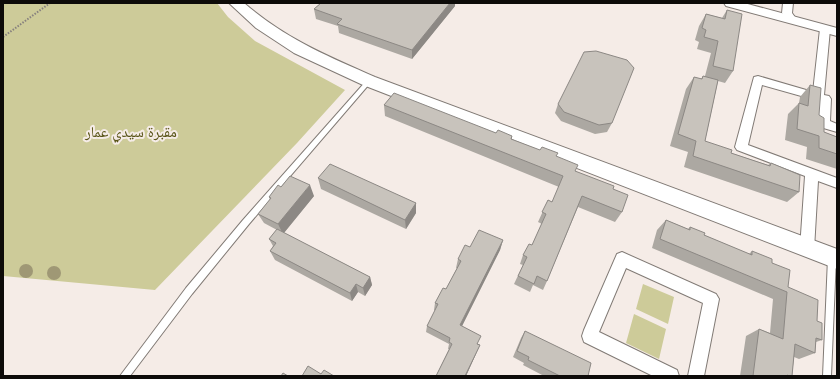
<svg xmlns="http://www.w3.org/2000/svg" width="840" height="379" viewBox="0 0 840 379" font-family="'Space Grotesk','Noto Naskh Arabic',sans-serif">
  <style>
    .green { fill: #cdcb99 }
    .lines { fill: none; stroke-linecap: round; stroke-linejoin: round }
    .service-casing { stroke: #817a75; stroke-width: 2 }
    .minor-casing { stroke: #817a75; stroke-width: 2 }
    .tertiary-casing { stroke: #817a75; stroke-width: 2 }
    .secondary-casing { stroke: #817a75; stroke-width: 2 }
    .path { stroke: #87817e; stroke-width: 2; stroke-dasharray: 1.5 1.5; stroke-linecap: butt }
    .service { fill: #fff; fill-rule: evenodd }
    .minor { fill: #fff; fill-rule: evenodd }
    .tertiary { fill: #fff; fill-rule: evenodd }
    .secondary { fill: #fff; fill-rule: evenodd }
    .tree { fill: #9f9875 }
    .wall { fill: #aca8a2 }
    .shaded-wall { fill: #8c8884 }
    .building { fill: #c8c3bc; stroke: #8c8884 }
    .labels { text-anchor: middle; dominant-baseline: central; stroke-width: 4; stroke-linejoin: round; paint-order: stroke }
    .park-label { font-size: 15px; fill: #585417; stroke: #f5ece7 }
  </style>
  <rect width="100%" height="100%" fill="#f5ece7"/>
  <path class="green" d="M3,3H217L228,17L255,41L345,90L297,143L155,290L3,276Z
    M643,284L674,297L668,324L636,309Z
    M634,314L666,329L659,359L626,343Z"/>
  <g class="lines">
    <defs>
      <path id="service" d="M369,79L371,80V82L249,224L192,294L130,376H120L186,288L243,220L367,80Z
        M832,254L835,256L836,258L831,376H823L828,258L829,256Z"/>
      <path id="minor" d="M783,3H793L792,13L797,20L795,22H789L782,13Z
        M825,26L830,29L824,95L829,96L831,99L830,121L837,124V132L820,127L818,124L819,101L762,85L748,145L837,178V188L818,181L814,249L812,254L807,255L802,254L800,249L805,176L737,150L735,147L754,77L758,76L813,92L820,29Z
        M622,252L716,294L719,299L704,376H688L703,303L626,268L599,332L677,370L679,376H653L584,342L582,336L584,330L617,254Z"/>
      <path id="tertiary" d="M724,3H744L837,28V36L726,6Z"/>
      <path id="secondary" d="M229,3H244C286,39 325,55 375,77L837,249V269L363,85L294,53L256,28Z"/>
    </defs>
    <use href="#service" class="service-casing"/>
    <use href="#minor" class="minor-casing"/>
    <use href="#tertiary" class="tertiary-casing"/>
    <use href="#secondary" class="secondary-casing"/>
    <path class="path" d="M3,37L50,3"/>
    <use href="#service" class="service"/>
    <use href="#minor" class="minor"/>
    <use href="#tertiary" class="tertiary"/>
    <use href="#secondary" class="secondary"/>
  </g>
  <g class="tree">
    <circle cx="26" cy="271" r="7"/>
    <circle cx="54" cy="273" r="7"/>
  </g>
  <path class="wall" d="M321,3H455V6L412,59L339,33L338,26L316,19L314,9Z
    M727,10L733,71L725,83L718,81L705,141L731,153L768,165L771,163L799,192L787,202L684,167L688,152L670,146L686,89L694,77L701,79L703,76H705L711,53L697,49L699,42L695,40L699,26L706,14L722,18Z
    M810,85L819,115L824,132L837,137V169L806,159L807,147L785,140L788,114L799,103L800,97Z
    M558,104L612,123L607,132L595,134L561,121L555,113Z
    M384,105L496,133L512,136V139L556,157L575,171L613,189L622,212L615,222L578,207L547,281L543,290L533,285L530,292L514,284L523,265L520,264L523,255L532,245L542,224L538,222L548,200L552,202L559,187L385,116Z
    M318,178L416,203V213L406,229L321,189Z
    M281,187L314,196L284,233L370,277L372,285L365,296L358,292L352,301L275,260L270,251L273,246L269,239L277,230L264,223L258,214L270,200L269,197Z
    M666,220L688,229L690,227L704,235L749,254L752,251L772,263L788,287L817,321L822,340L816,342L815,353L799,359L794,357L792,376H740L746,336L759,329L770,333L773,299L652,248L657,230Z
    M503,240L500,250L462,326L478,344L480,345L466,376H436L449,349H448L449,344L426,332L427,326L435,311L434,310L435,303L446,289L457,268H456L458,259L470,247Z
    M525,331L588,376H544L523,365L524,363L513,357L521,338Z"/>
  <path class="shaded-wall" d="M450,3H455V6L412,59V50Z
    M310,185L314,196L283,234L278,224Z
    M416,203V213L406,229L405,220Z
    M503,240L500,250L459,332L460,325Z
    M370,277L372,285L365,296L363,288Z
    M356,284L358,292L352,301L350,293Z
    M480,345L466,376H465Z"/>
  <path class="building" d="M321,3H450L412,50L337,24L342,19L314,9Z
    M727,10L742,14L733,71L713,66L718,41L704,37L706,30L702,28L706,14L725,19Z
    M596,51L627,60L634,68L612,123L599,125L564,112L558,104L584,52Z
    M703,76L718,80L705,141L732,150L731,153L770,166L771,163L800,175L799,192L693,156L696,141L678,134L694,77L702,79Z
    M810,85L821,88L819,115L824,118V132L837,137V154L819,148V136L797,129L799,103L808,106Z
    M394,93L496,133L498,130L512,136L511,139L540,150L542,147L558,153L556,156L578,165L575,171L614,186L613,189L628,195L622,212L582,196L547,281L537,276L534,284L518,276L527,257L523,255L529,244L532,245L546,214L542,212L548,200L552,202L563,176L384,105Z
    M330,164L416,203L405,220L318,178Z
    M290,176L310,185L278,224L258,214L271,198L269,197L278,185L281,187Z
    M666,220L690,230V227L705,233L704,235L752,255V251L772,259V263L790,270L788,287L818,300L817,321L822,323V340L816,338L815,353L795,344L792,376H789L787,375V376H753L759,329L783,339L787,292L660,239Z
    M277,229L370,277L363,288L356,284L350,293L270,251L276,243L269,239Z
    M479,230L503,240L460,325L481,336L477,344L480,345L465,376H436L452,344L449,342L450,338L427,326L438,304L435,303L443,288L446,289L461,261L458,259L465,245L470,247Z
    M525,331L591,363L588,376H560L528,360L529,357L517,351Z
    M308,366L321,374L324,370L334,376H302Z
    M283,373L288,376H281Z"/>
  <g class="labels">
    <g class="park-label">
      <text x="131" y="131">مقبرة سيدي عمار</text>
    </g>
  </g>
  <rect width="840" height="379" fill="none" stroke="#0d0b09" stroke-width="8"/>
</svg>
